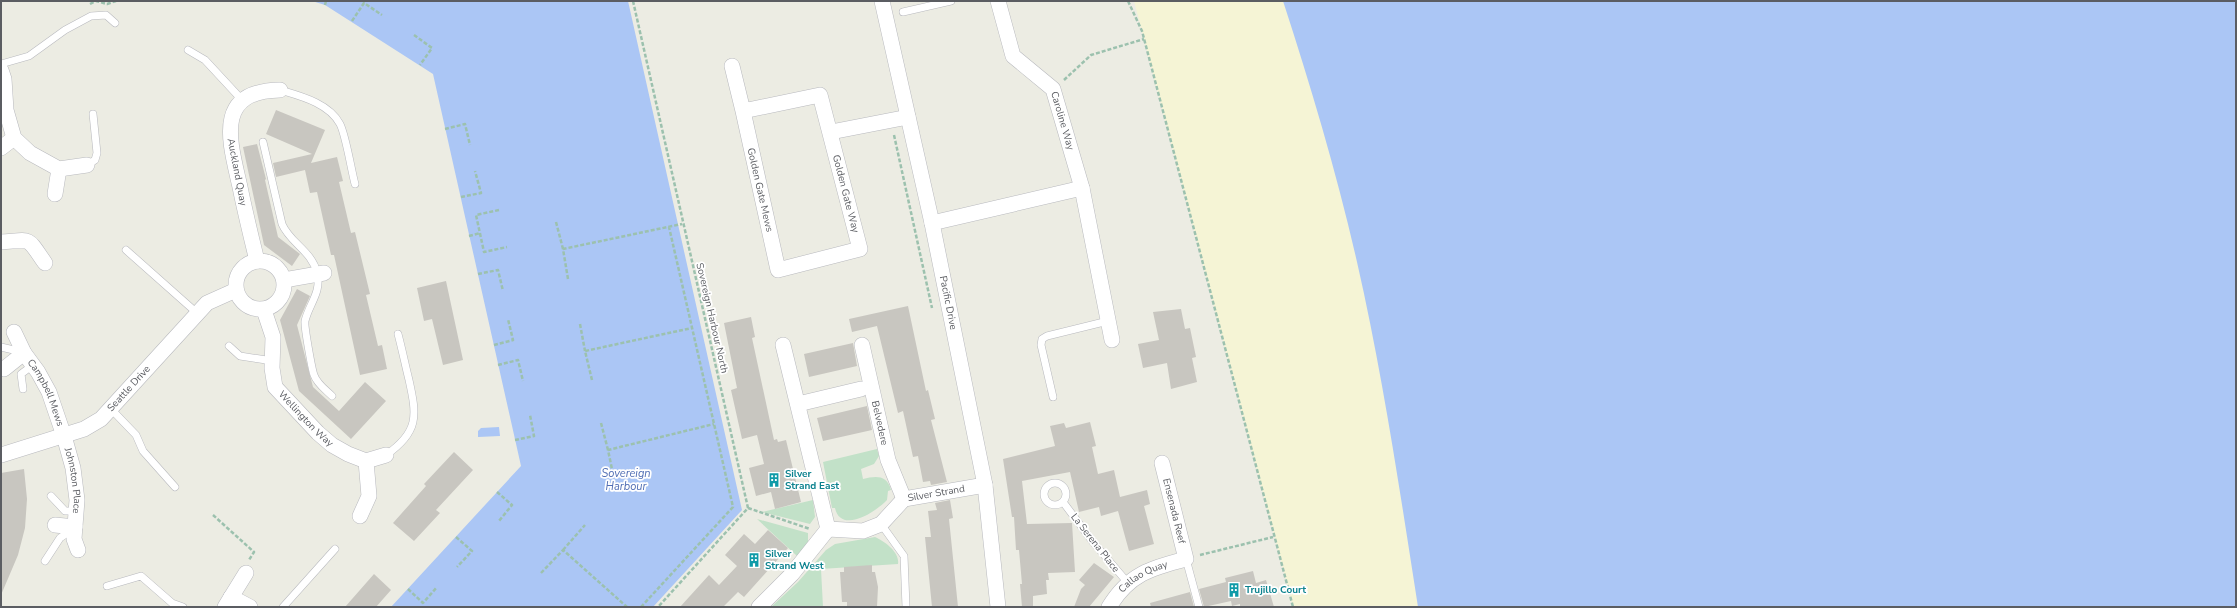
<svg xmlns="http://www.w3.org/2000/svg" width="2237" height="608" viewBox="0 0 2237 608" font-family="'Nunito Sans',sans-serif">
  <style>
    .green { fill: #c2e1c8 }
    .sand { fill: #f5f4d5 }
    .water { fill: #abc6f5 }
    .building { fill: #c8c6c0 }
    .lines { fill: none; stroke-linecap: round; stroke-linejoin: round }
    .lane-casing { stroke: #b8b9be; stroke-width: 8 }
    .street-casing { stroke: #b8b9be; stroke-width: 16 }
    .path { stroke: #9cc1ae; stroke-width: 2.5; stroke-dasharray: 4 2; stroke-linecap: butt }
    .lane { stroke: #fff; stroke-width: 7 }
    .street { stroke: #fff; stroke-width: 15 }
    .labels { text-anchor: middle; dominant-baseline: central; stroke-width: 3.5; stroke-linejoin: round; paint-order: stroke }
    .street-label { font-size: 10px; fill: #5b5d62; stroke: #fff }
    .culture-label { font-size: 10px; font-weight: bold; fill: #0d838f; stroke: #fff; text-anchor: start }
    .water-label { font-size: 11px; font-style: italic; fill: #516eb4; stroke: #fff }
  </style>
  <rect width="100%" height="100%" fill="#ecece3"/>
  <path class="green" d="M877,449L879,456L874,464L861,469L863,479C875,476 887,474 891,490L888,491L887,500C877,511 841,535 835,508H832L823,462Z
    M813,500L815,517L810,524L762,512Z
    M757,519L808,533V542L797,556Z
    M875,537C884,541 900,552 898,564L821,569L823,607H771L798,582L826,550L835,544Z"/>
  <path class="sand" d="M1134,1H1483L1551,607H1293Z"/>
  <path class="water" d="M312,1H628L742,510L653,607H391L521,466L433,74L325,5Z
    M1283,1H2236V607H1418C1400,492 1383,376 1357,262C1337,174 1311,87 1283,1Z
    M499,427L500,436L478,437V431L481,428Z"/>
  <path class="building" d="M276,110L325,130L311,163L337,157L343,181L339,182L351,233L355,232L370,294L366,295L378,346L382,345L387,369L360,375L334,255H331L317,192L310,193L305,170L276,177L273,163L312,154L266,134Z
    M257,144L266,179L265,180L278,237L300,254L292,266L264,245L243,147Z
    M446,281L463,360L443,365L432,319L424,321L417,288Z
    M297,289L310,296L297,325L313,387L339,411L365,382L386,401L351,439L299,391L280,320Z
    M908,306L926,391L928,390L935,419L931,420L947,482L931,485L930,481L923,482L918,456L913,457L903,411L898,413L877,326L852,332L849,319Z
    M1181,309L1185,329L1190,328L1196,357L1192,358L1197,382L1171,389L1167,363L1143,368L1138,344L1159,340L1153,312Z
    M751,317L755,337L752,338L774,440L777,439L778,442L786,440L801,502L775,509L771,492L756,496L749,468L764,464L757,435L742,439L731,390L737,388L724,323Z
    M853,343L857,366L809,377L804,354Z
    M867,406L872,430L823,441L817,418Z
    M1090,422L1096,446L1092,447L1098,474L1114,470L1120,497L1147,490L1150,504L1144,506L1154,544L1129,551L1118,511L1101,516L1099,507L1079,512L1070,472L1022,481L1027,524L1072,523L1075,572L1048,573L1049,580H1046L1047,594L1033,596V607H1022L1020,584H1022L1019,550H1016L1014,517H1012L1003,459L1055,446L1050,426L1064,423L1066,428Z
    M454,452L473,470L436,510L440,513L414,541L393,523L426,486L424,484Z
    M24,469L27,499L25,528L18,555L1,595V473Z
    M950,500L953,518L949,519L958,607H932L925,537H931L928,511L937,510L935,503Z
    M768,530L788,548L744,597L738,592L723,607H680L709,575L719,585L737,566L725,555L744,534L755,544Z
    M1094,563L1114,577L1089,607H1074L1081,589L1085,585L1079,580Z
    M872,565V572H875L878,587L877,607H847V602H842L840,572H844V567Z
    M1253,571L1256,583L1266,580L1274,607H1240V604L1232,606L1231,601L1204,607L1199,589L1226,582L1225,578Z
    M374,574L391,590L376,607H345Z
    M1190,592L1194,607H1151L1150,603Z"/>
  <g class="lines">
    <defs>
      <path id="lane" d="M903,12L951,1
        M188,50L205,60L243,101
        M1,64L29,56L65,30L91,16L106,15L115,23
        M280,90C300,96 329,103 340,124C346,136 351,169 355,184
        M263,142L282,224C290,243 312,251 317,273C322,292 309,304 305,321C304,326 312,370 314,375C317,384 326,390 332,396
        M87,165L95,160L97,153L93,114
        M126,250L197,313
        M229,346L240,356L273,361
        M1,347L22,352
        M23,389L21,374L33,365
        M1053,397L1041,345L1042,339L1047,336L1108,321
        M111,409L136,435L143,451L175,487
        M386,455C419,432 417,416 409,380C405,364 402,349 398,334
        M1044 494a11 11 0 1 1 22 0a11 11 0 1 1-22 0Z
        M51,496L65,511H76
        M1063,502L1093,542L1128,583
        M881,524L904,556L906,607
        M1186,559L1199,607
        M45,561L60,538L73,529
        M107,586L141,576L172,603L183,607
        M283,607L335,549"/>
      <g id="street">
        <path id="s1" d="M882,1L932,223L985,485L998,607"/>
        <path id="s2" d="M998,1L1013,56L1053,89L1082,188L1112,340"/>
        <path id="s3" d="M732,66L743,111L820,95L860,249L778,270L743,111"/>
        <path d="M1,70L4,79L6,110L14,138L30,153L59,169L87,165"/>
        <path d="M831,132L908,117"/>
        <path d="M1,148L14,138"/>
        <path d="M55,194L59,169"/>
        <path d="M932,223L1082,188"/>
        <path d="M1,242C33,240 26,236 45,263"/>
        <circle cx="260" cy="285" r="24"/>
        <path d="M257,261C251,236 245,212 240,187C230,142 213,91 280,90"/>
        <path d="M284,280L324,273"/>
        <path id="s4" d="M264,310L273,337L272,368L275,387L318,433L332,445L348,454L366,461L386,455"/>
        <path id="s5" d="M14,332L24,353L38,372L49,392L64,436L73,468L77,500L74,539L78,550"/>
        <path d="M783,345L828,529"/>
        <path id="s6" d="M862,345L888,460L904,499"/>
        <path d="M4,369L24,353"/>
        <path d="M798,404L861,389"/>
        <path id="s7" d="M1,455L84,429L101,419L207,303L236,290"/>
        <path d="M360,516L369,496L366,461"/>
        <path d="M55,525L75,527"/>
        <path id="s8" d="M828,529L863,531L881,524L904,499L985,485"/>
        <path d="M231,597L250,607"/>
        <path d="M225,607L246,573"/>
        <path d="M759,607L792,574L828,529"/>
        <path id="s9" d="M1109,607C1129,574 1151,568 1186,559L1162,463"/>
      </g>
    </defs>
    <use href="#lane" class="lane-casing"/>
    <use href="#street" class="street-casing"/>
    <path class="path" d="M633,1L748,508L658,607
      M1128,1L1142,31L1293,607
      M90,4L96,1L107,4L116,1
      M325,5L326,1
      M352,21L364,3L382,15
      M414,35L432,48L420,65
      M1064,80L1091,55L1144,39
      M445,129L465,124L470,145
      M894,135L932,308
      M461,197L481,193L475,171
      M499,210L476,215L484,252L507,247
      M556,222L563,249
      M469,236L480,233
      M478,274L498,270L503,291
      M568,279L563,249L682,224
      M580,324L585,351
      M494,345L513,340L508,319
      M498,365L518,360L523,381
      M592,380L585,351L692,328
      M601,423L608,450
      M515,440L534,436L530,415
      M613,474L608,450L714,424
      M497,492L512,505L499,521
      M748,508L810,529
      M213,515L254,552L249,560
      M456,537L472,551L457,567
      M563,550L585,525
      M1200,555L1273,537
      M541,573L563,550L627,607
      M408,589L423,603L437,587
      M641,607L733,507L669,227"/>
    <use href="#lane" class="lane"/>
    <use href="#street" class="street"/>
  </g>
  <defs>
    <symbol id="building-bare" viewBox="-9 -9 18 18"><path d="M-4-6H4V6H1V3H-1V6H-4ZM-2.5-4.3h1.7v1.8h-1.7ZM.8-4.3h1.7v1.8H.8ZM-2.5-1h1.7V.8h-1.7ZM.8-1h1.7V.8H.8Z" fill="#0f9aa8" stroke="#fff" stroke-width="2.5" paint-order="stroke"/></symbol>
  </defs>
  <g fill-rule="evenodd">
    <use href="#building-bare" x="764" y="470" width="20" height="20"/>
    <use href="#building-bare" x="744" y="550" width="20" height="20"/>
    <use href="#building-bare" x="1224" y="580" width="20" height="20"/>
  </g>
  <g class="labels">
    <g class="street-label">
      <text stroke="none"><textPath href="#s2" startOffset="142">Caroline Way</textPath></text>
      <text transform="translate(237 172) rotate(79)">Auckland Quay</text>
      <text transform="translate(760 190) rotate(77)">Golden Gate Mews</text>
      <text stroke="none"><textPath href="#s3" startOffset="227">Golden Gate Way</textPath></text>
      <text stroke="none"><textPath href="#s1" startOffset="309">Pacific Drive</textPath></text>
      <text transform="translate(712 318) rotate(77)">Sovereign Harbour North</text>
      <text stroke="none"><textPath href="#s7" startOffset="148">Seattle Drive</textPath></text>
      <text stroke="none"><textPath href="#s5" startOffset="69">Campbell Mews</textPath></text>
      <text stroke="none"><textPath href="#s4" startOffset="123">Wellington Way</textPath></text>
      <text stroke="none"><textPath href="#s6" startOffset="80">Belvedere</textPath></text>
      <text stroke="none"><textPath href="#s5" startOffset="162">Johnston Place</textPath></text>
      <text stroke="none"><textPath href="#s8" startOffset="121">Silver Strand</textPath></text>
      <text transform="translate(1174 511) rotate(76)">Ensenada Reef</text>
      <text transform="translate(1095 543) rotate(52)">La Serena Place</text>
      <text stroke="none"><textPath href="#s9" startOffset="47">Callao Quay</textPath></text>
    </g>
    <g class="culture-label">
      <text x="785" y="474">Silver<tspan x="785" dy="12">Strand East</tspan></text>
      <text x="765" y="554">Silver<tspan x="765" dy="12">Strand West</tspan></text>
      <text x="1245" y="590">Trujillo Court</text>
    </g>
    <g class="water-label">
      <text x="626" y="473">Sovereign<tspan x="626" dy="13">Harbour</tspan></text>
    </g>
  </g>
  <rect width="2237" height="608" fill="none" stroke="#5b5d62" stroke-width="4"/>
</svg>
